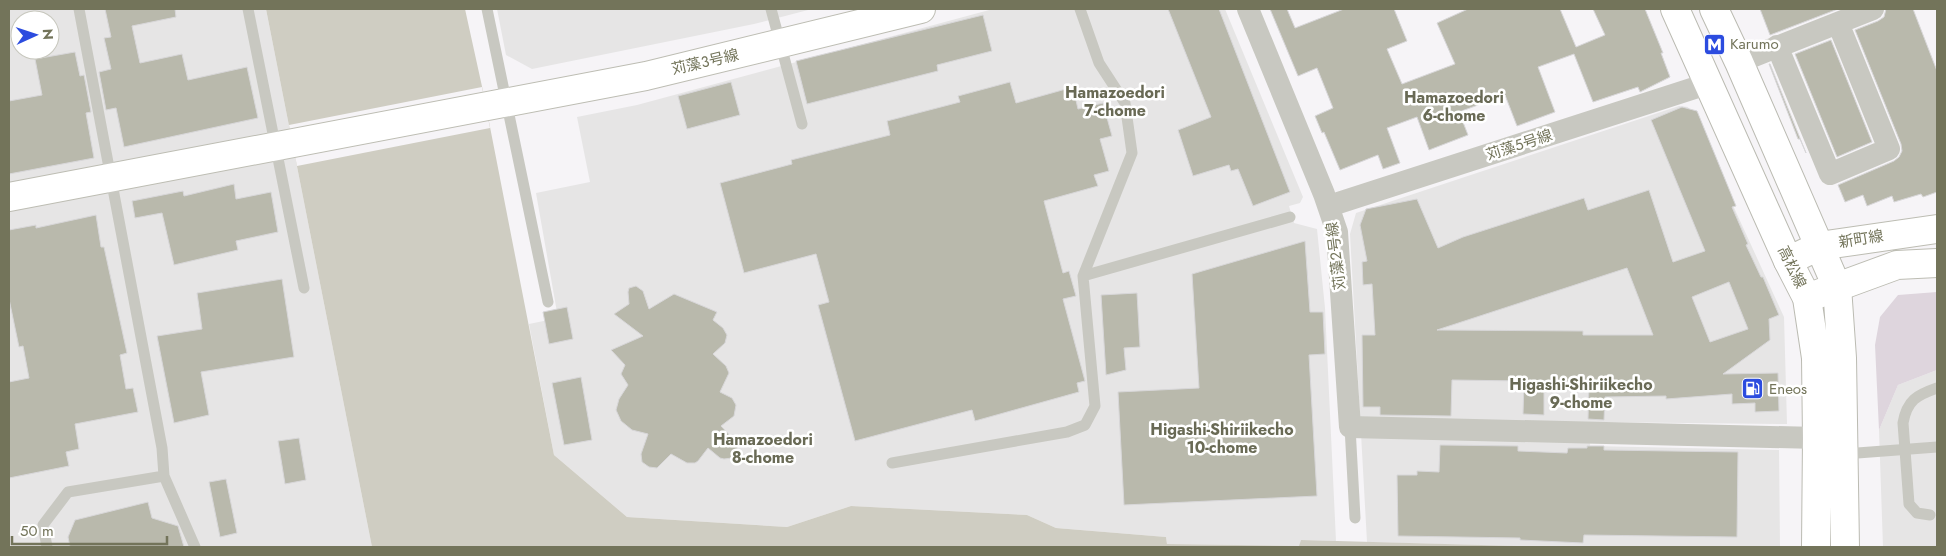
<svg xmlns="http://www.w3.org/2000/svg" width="1946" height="556" viewBox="0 0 1946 556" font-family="Jost,'Noto Sans JP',sans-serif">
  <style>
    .built { fill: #e6e5e5; fill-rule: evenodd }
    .green { fill: #ded5dd }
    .water { fill: #cfcdc2 }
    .pier { fill: #f6f4f7 }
    .building { fill: #b9b9ac; stroke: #d8d7d9; fill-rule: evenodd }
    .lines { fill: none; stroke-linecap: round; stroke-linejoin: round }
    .secondary-casing { stroke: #bdbdb3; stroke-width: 30 }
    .primary-casing { stroke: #bbbbb2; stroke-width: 30 }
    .lane { stroke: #c8c8c1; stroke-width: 11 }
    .street { stroke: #c8c8c1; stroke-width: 22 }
    .secondary { stroke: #fff; stroke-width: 28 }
    .primary { stroke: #fff; stroke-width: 28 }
    .lane-bridge { stroke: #c8c8c1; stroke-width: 11 }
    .labels { text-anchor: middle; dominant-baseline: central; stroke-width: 5; stroke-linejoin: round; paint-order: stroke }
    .poi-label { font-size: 15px; fill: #73745a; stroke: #fff; text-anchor: start }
    .street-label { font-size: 15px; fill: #73745a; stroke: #fff }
    .neighbourhood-label { font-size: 16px; font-weight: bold; fill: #696a55; stroke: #fff }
  </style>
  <rect width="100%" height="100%" fill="#f6f4f7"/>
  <path class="built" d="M9,9H266L372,547H9ZM20,20H50V50H20Z
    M497,9H812L754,24L532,69L506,55Z
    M993,9H1225L1303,197L1300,203L1289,206L1294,223L1317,229L1325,308L1336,541L1301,540L1300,546L1167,544L1166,537L1056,528L1027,515L851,506L787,527L627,517L554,455L529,324L558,318L536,193L590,182L577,117L637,105Z
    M1679,106L1688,107L1784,317L1787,424L1591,422L1590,446L1779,450L1780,547H1551L1367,542L1350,234L1356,213Z
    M1937,370V547H1883L1879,430L1898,385Z"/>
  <path class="green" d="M1937,292V370L1898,385L1879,430L1875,345L1880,317L1898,295Z"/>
  <path class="water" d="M266,9H465L483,91L554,455L627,517L787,527L851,506L1027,515L1056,528L1166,537L1167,544L1299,546L1301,540L1551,547H372Z"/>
  <path class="pier" d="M482,87L490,128L297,166L289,125Z"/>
  <path class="building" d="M105,9H175L176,17L132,26L140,63L182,54L188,80L247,67L258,118L124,147L116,108L106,110L99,72L111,69L104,38L111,37Z
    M1168,9H1219L1290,192L1253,206L1238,169L1231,171L1229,165L1193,176L1178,130L1211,117Z
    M1270,9H1287L1295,28L1344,9H1394L1407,41L1387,49L1402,84L1455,64L1437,23L1468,9H1560L1576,47L1605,35L1593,9H1645L1663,53H1661L1670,77L1640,92L1638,87L1593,102L1574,54L1538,67L1555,112L1517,126L1505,95L1459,112L1468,135L1429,150L1417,117L1387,128L1400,163L1383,169L1378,155L1340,170L1324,132L1322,133L1315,116L1333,108L1317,68L1298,76Z
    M1760,9H1838L1770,35Z
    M1886,9H1913L1937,71V192L1923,197L1921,194L1894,202L1892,196L1867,206L1863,195L1845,202L1838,185L1894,161L1899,157L1902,151L1901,144L1855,30L1878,21L1884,17Z
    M983,15L992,51L937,65L938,71L807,104L796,61Z
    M1831,40L1872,142L1837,157L1795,54Z
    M75,52L80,76L84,75L91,112L86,113L94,158L9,174V101L42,95L35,59Z
    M1769,64H1770L1806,153L1800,139H1798Z
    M731,82L740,115L687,129L678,96Z
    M1010,82L1016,103L1073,87L1078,109L1103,103L1112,136L1100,139L1109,171L1094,175L1098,186L1044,201L1063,273L1069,271L1076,296L1063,299L1085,381L1077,383L1079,392L975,421L972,410L855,441L818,305L829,302L816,254L744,273L720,183L792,164L791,160L890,135L887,121L960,102L958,96Z
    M1682,107L1697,111L1736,206L1732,207L1748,244L1746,245L1761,277H1763L1779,315L1769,319L1770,340L1723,374L1778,373L1779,411L1755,412V403L1732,404V394L1666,399V396L1605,397L1604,420L1588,419L1589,382L1544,381V415L1523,414L1524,381L1452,380L1451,416L1380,415V407H1363L1362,335H1375L1372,284L1363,285L1362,262L1367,261L1360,225L1366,209L1417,199L1438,248L1463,237L1584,198L1588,210L1649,190L1673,262L1705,251L1651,120ZM1627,268L1653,335H1583V331L1437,330ZM1729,282L1748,329L1710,342L1692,297Z
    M234,184L236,199L271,192L278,232L236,241L238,250L174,265L162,213L135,218L132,201L183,191L184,196Z
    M96,215L101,247H104L127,353L120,355L126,389L133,388L138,412L75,424L79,449L66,452L69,466L9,478V382L29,378L23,346L19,347L9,299V230L36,225V228Z
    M1305,241L1310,312H1323L1325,354L1309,355L1317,496L1124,505L1118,392L1199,388L1192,274Z
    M282,279L294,357L201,372L209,415L174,423L157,336L202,329L197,293Z
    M636,286L643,291L649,309L674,294L717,312L713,320L723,328L727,335L725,343L713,354L726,366L729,373L720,392L732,398L736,405L734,416L721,426L737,443L738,451L732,458L724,459L720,458L708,448L698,461L695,463H687L671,454L657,468L649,467L642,462L641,454L648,434L632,430L621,421L616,410L619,399L628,385L621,374L625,365L611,350L643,336L614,314L629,304L628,292L629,288Z
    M1137,293L1140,347L1124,348L1126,370L1106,375L1101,295Z
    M567,307L573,339L549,344L543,312Z
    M581,377L592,440L564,445L552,383Z
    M299,438L306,480L285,484L278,441Z
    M1440,445L1518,446V451L1567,453L1568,448H1587V446H1604V450L1738,452L1737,537L1584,535L1583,543L1520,540V538L1398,536L1397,475H1417V471L1439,472Z
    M226,479L237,533L220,537L209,482Z
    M148,502L152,518L178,526L184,547H70L68,537L75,520Z"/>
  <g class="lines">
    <defs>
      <path id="secondary" d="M9,197L646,76L921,9
        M1788,261L1819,246L1937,229
        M1807,298L1897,265L1937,263"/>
      <path id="primary" d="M1675,9L1788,261L1807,298L1816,358L1817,438L1816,547
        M1714,9L1739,62L1837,287L1842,358L1845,547"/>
    </defs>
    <use href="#secondary" class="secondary-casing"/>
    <use href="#primary" class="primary-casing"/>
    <path class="lane" d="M79,9L162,448L164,476
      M248,9L304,288
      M487,9L548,302
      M771,9L802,124
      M1083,276L1290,217
      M1350,427L1355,518
      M1844,454L1937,447
      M892,463L1067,432L1085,425L1095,406L1083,276L1132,153L1125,103L1099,63L1080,9
      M47,547L43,525L68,492L164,476L195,547"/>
    <path class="street" d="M1248,9L1324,194L1337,232L1350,427L1817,438
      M1777,46L1830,174L1889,149L1838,23
      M1739,62L1873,9
      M1329,206L1710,83"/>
    <use href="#secondary" class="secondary"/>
    <use href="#primary" class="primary"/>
    <path class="lane-bridge" d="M1930,515L1917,513L1909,504L1903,423C1907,400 1917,395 1937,388"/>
  </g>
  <defs>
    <symbol id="metro-square" viewBox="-11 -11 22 22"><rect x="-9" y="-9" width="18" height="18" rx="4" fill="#2c4cdf" stroke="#fff"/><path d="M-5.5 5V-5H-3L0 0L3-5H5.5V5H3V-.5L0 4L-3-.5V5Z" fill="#fff"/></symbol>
    <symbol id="fuel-square" viewBox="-11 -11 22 22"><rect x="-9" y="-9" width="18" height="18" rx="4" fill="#2c4cdf" stroke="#fff"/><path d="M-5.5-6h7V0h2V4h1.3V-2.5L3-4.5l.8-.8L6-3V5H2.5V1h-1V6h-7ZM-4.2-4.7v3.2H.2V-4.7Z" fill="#fff"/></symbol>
  </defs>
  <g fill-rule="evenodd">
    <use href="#metro-square" x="1702" y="32" width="25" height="25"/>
    <use href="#fuel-square" x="1740" y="376" width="25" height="25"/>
  </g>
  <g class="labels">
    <g class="poi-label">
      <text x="1730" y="44">Karumo</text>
      <text x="1769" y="389">Eneos</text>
    </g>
    <g class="street-label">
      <text transform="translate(705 62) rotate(-13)">苅藻３号線</text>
      <text transform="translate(1519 145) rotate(-18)">苅藻５号線</text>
      <text transform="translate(1861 239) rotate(-9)">新町線</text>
      <text transform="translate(1336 256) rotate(-97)">苅藻２号線</text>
      <text transform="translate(1792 267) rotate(64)">高松線</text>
    </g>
    <g class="neighbourhood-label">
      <text x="1115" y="92">Hamazoedori<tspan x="1115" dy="18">7-chome</tspan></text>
      <text x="1454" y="97">Hamazoedori<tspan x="1454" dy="18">6-chome</tspan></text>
      <text x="1581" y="384">Higashi-Shiriikecho<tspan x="1581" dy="18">9-chome</tspan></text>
      <text x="1222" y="429">Higashi-Shiriikecho<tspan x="1222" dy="18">10-chome</tspan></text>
      <text x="763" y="439">Hamazoedori<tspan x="763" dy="18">8-chome</tspan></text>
    </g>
  </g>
  <rect width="1946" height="556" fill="none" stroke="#73745a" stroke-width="20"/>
  <g transform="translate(35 35) rotate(87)"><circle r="24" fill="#ffffff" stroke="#c7c7bd"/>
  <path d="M0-4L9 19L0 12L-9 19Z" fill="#2c4cdf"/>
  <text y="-8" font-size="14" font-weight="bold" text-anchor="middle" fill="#73745a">N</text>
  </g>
  <path d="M12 536v8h155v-8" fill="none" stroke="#73745a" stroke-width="2.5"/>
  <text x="20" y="536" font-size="15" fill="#73745a" stroke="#ffffff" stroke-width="4" paint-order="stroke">50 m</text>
</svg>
